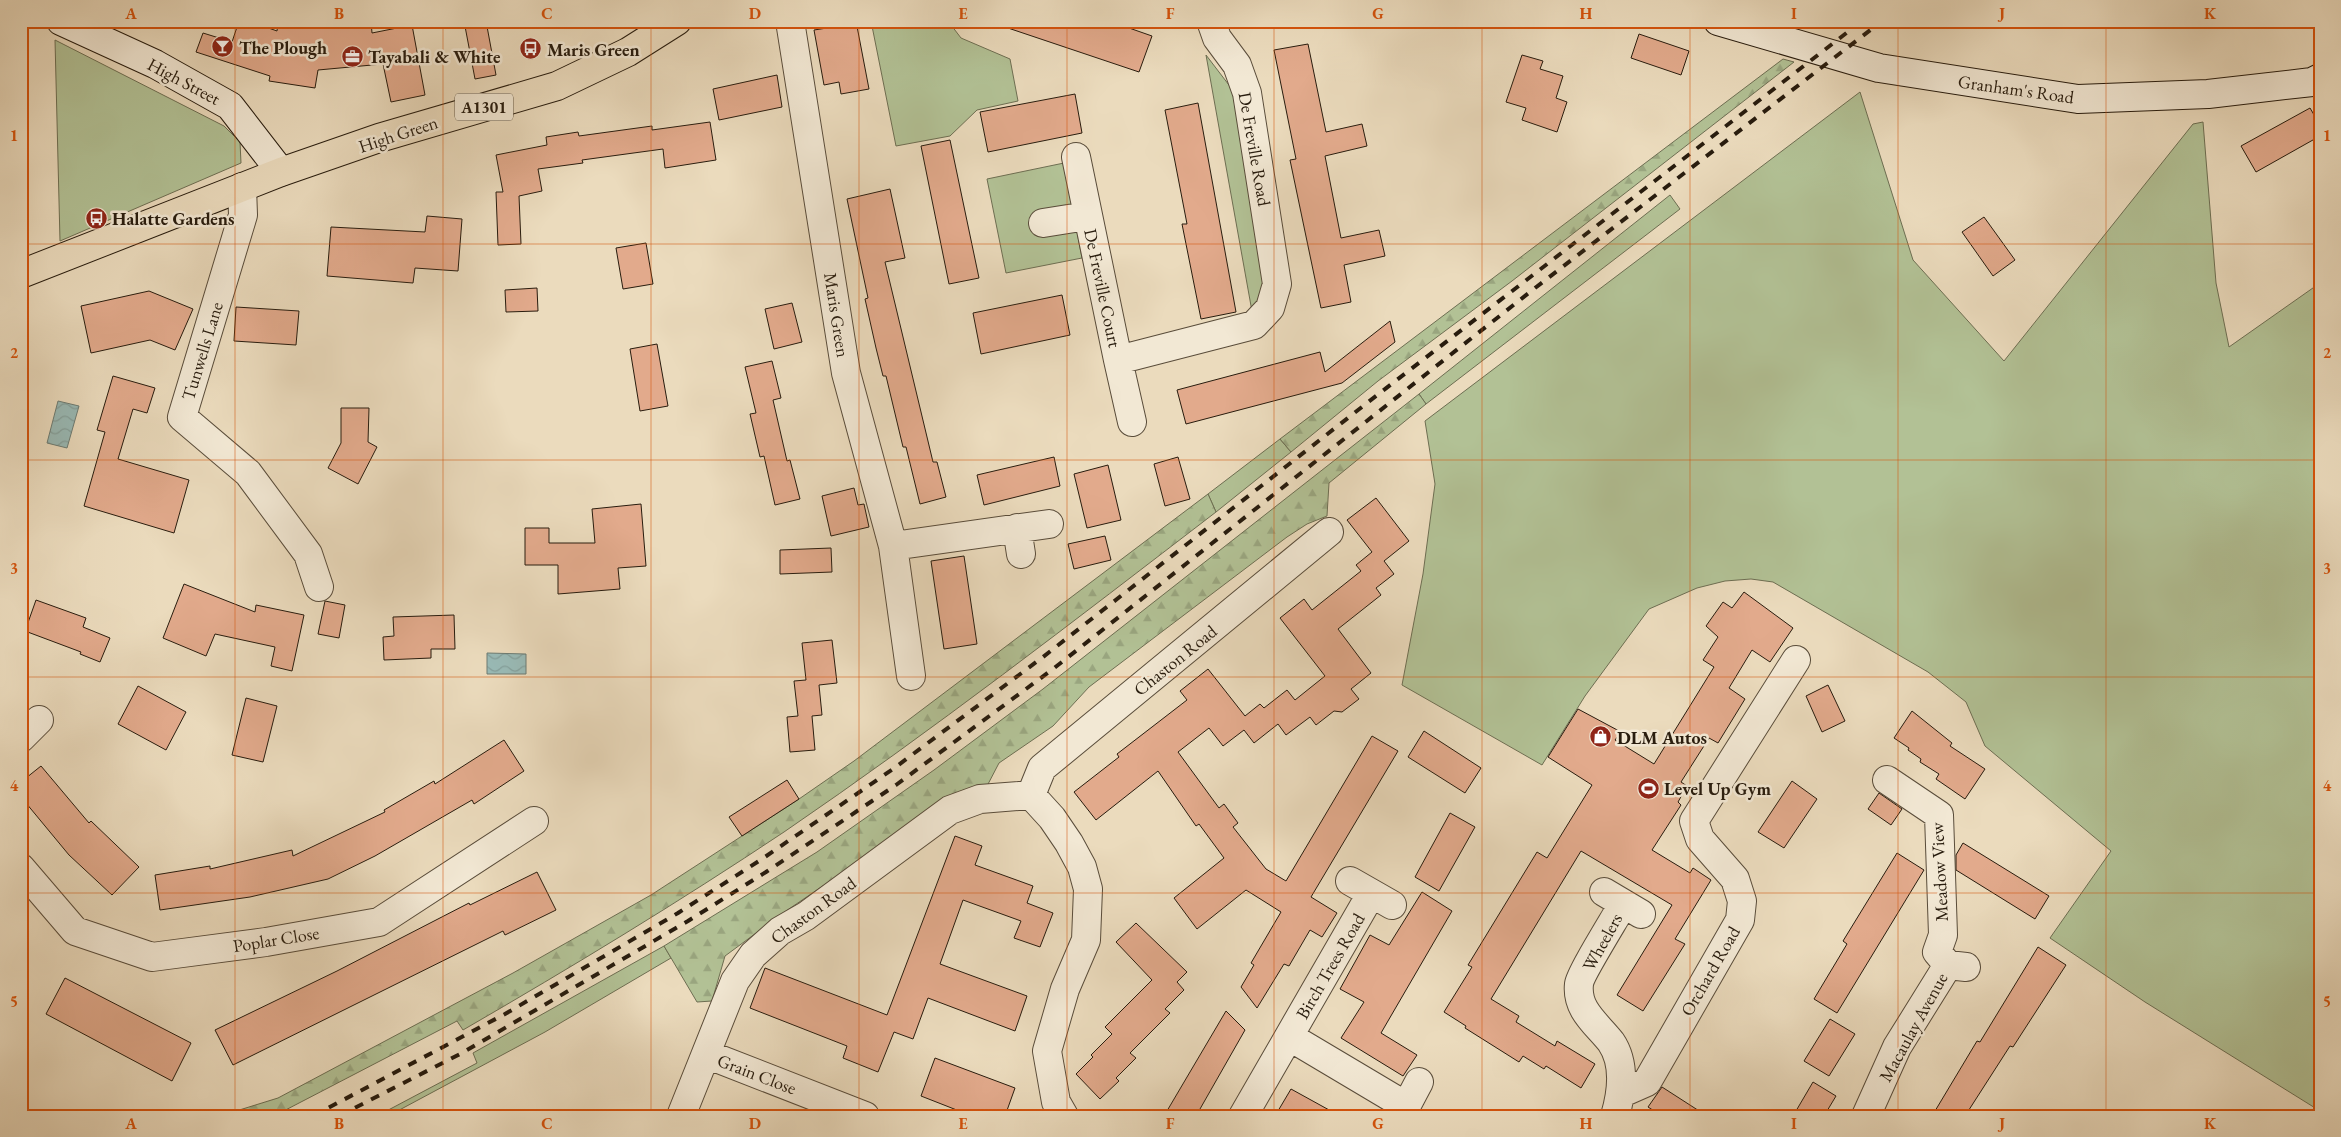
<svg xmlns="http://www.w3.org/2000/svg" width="2341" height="1137" viewBox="0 0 2341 1137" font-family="'EB Garamond',serif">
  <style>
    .grass { fill: #b2c195; stroke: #6d6e52 }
    .forest { fill: url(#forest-firs); stroke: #6d6e52 }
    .water { fill: url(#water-waves); stroke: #6c7b73 }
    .building { fill: #e2aa8c; stroke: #281c0e }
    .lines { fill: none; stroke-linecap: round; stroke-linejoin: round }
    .street-casing { stroke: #594c3a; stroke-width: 30 }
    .secondary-casing { stroke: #281c0e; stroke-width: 30 }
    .primary-casing { stroke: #281c0e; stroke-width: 30 }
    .street { stroke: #f2e8d4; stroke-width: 28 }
    .secondary { stroke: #f2e8d4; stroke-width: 28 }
    .primary { stroke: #ebdbbd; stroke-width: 28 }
    .rail { stroke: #281c0e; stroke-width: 4; stroke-dasharray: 9 9; stroke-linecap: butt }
    .grid { fill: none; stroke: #d5530c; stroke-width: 1; stroke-opacity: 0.55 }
    .labels { text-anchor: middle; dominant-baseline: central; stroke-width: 5; stroke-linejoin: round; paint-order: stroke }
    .shield { fill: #f2e8d4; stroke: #655949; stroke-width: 1 }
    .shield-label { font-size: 16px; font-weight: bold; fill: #281c0e }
    .poi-label { font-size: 18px; font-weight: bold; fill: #281c0e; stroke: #f2e8d4; text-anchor: start }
    .street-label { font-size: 18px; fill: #281c0e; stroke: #f2e8d4 }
    .neatline { fill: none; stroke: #d5530c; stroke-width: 2 }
    .grid-label { font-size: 16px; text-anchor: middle; font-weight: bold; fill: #d5530c }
  </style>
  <defs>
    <pattern id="forest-firs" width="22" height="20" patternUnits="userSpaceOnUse" patternTransform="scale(1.25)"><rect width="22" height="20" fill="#b2c195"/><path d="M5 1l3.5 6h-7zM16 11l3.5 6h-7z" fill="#99a57f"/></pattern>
    <pattern id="water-waves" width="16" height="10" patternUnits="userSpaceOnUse" patternTransform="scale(1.25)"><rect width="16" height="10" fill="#99bab6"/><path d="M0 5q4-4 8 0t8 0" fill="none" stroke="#849f9b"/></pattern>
  </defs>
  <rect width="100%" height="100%" fill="#ebdbbd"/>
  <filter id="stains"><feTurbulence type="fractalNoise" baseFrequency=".004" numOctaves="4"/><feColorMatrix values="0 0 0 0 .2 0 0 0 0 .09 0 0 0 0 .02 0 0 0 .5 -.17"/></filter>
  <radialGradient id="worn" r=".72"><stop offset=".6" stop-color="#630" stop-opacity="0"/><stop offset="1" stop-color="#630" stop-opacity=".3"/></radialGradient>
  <path class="grass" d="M871,21H948L961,38L1010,59L1018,101L977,110L950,136L896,146Z
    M55,40L224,126L240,142L241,163L60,241Z
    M1206,55L1232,89L1251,195L1264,287L1253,317Z
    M1860,92L1913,260L2004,361L2193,124L2203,122L2216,283L2229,347L2320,283V1111L2145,1002L2050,938L2111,851L1985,746L1966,702L1928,672L1773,582L1751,579L1725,581L1697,588L1649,609L1585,696L1542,765L1402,685L1423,574L1435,484L1425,421Z
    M1064,163L1082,258L1006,273L987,179Z
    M1670,195L1680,209L1426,404L1419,394Z
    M1280,439L1291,452L1216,512L1208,494Z
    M664,946L671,958L545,1032L390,1115L377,1116L477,1063L473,1053Z"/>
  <path class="forest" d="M1783,59L1794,62L1512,281L1378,381L1291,452L1280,439Z
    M1419,394L1426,404L1329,483L1327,516L1307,524L1287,537L1089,687L1053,726L999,763L986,788L911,826L786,911L725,956L712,1001L697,1002L664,946L817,852L934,770L1043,689Z
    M1208,494L1216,512C1074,621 932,731 784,832C679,902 572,967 463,1030L457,1021L274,1116H220L278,1098L513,973L651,895L799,799L854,761Z"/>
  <path class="water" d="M58,401L79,406L67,448L47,443Z
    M487,653L526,654V674H487Z"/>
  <path class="building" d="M239,21H249L277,31L278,21H371L372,33L412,25L425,95L391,102L383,64L318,70L315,88L269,81L270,76L196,52L203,33L232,42Z
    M464,21H486L496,75L475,79Z
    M826,21H856L869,89L841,94L839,82L824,85L814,30L827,28Z
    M999,21H1109L1152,36L1139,72L999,25Z
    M1639,34L1689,51L1681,75L1631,58Z
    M1308,44L1326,132L1362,124L1367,146L1325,156L1341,238L1379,230L1385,256L1344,265L1351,302L1321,308L1290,160L1296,159L1274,50Z
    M1522,55L1543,61L1540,69L1563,76L1556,98L1567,102L1557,132L1522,120L1526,108L1506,102Z
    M777,75L782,107L719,120L713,89Z
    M1075,94L1082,133L988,152L980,112Z
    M1198,103L1236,312L1201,319L1182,224H1187L1165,110Z
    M2310,108L2320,125V136L2256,172L2241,146Z
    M710,122L716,160L665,168L663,149L582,160L583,163L538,169L542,191L519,196L521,244L498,245L496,192H503L496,155L547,145L546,137L578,132L579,136L652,126V130Z
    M950,140L979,278L949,284L921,146Z
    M890,189L905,258L885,262L933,462H937L946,497L920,504L906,447H903L886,376H883L876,348L865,299L868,298L847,199Z
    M427,216L462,219L458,271L415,268L413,283L327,276L331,227L425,232Z
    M1984,217L2015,260L1993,276L1962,232Z
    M646,243L653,284L623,289L616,248Z
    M537,288L538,311L506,312L505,290Z
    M149,291L193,309L175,350L150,340L91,353L81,306Z
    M1062,295L1070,335L981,354L973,313Z
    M792,303L802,342L774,349L765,309Z
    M236,307L299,311L296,345L234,341Z
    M1390,321L1395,342L1342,383L1186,424L1177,390L1320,352L1325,372Z
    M657,344L668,406L640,411L630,349Z
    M772,361L781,398L773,400L787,461L790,460L800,499L775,505L764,456L760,457L750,414L756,413L745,367Z
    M113,376L155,388L147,413L133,409L118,459L189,480L174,533L84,506L105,432L97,430Z
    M341,408H369L368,442L377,447L358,484L328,468L341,443Z
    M1054,457L1060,486L984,505L977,475Z
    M1178,457L1190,499L1165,506L1154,464Z
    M1108,465L1121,520L1087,528L1074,474Z
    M854,488L858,505L864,504L869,527L831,536L822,496Z
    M1376,498L1409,541L1384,561L1394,574L1376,588L1381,595L1338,629L1371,673L1351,689L1359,699L1342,712L1334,711L1316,725L1310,717L1286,735L1278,724L1254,743L1244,730L1223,746L1209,728L1178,752L1219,808L1224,804L1238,823L1233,827L1266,869L1286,881L1372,736L1398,751L1311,897L1337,913L1322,937L1310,930L1289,966L1284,964L1257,1008L1241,987L1254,965L1251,963L1281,912L1246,890L1197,929L1174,898L1224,858L1199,824L1196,826L1158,771L1096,820L1074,792L1119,757L1117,754L1187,700L1180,691L1208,669L1245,716L1260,704L1264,708L1287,690L1295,700L1325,676L1280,618L1304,599L1312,610L1361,571L1356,565L1372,552L1347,520Z
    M641,504L646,566L618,568L620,589L558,594V565H525V528H549V543H595L592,509Z
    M1105,536L1111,560L1074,569L1068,544Z
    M831,548L832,572L780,574V550Z
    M964,556L977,644L944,649L931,561Z
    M184,584L255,612L256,605L304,615L292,671L271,666L275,647L215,634L206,656L163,638Z
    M1744,592L1793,628L1770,662L1752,650L1729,688L1745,699L1718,743L1709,738L1681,782L1687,786L1678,802L1681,805L1652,850L1690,873L1693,868L1711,880L1675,939L1685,944L1643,1011L1617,995L1672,905L1581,851L1491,999L1519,1016L1516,1022L1555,1046L1557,1041L1595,1064L1581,1088L1546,1066L1544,1069L1523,1056L1519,1062L1465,1028L1466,1026L1444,1012L1472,967L1468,965L1537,852L1547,858L1592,785L1548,757L1578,709L1621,732L1615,740L1654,764L1714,667L1703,660L1718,637L1706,626L1723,602L1732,608Z
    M36,600L86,618L83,627L110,638L100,662L80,654L81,652L25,631Z
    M325,601L345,605L339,638L318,634Z
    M454,615L455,649H431V658L384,660L383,637L394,636L393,617Z
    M832,640L837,683L819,685L822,715L812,716L815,750L790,752L787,717L798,716L794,681L806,680L802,643Z
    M1828,685L1845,721L1822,732L1806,696Z
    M138,686L186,712L166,750L118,724Z
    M246,698L277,706L263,762L232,755Z
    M1912,711L1952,743L1950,746L1985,769L1965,799L1936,779L1939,774L1920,762L1921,759L1908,750L1909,748L1894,738Z
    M1424,731L1481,768L1465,793L1408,757Z
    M504,740L524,771L474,804L472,800L375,856L328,879L250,897L160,910L155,875L210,866V869L292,850L293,856L385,812L384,810L434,781L435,784Z
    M41,766L89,823L91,821L139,867L112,895L69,855L21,797V782Z
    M787,780L799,799L742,836L729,817Z
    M1792,781L1817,799L1784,848L1758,832Z
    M1879,793L1902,809L1891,825L1868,809Z
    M1450,813L1475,827L1439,891L1415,877Z
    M955,836L982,846L975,865L1033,886L1027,903L1053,913L1040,947L1014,938L1021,921L963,900L940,964L1027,996L1015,1031L928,998L913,1039L894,1032L878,1072L843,1058L847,1046L750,1008L765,968L887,1015Z
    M1963,843L2049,896L2035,919L1956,870V855Z
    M1897,853L1924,870L1837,1013L1814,999L1847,944L1843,941Z
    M537,872L556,910L505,935L503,931L233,1065L215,1030L337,971L469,903L470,905Z
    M1422,892L1452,911L1381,1033L1417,1055L1403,1076L1341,1038L1364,1002L1340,989L1370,935L1389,945Z
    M1136,923L1187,972L1177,982L1184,990L1165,1009L1170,1013L1130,1053L1136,1058L1116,1078L1119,1081L1100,1099L1076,1074L1093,1057L1091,1055L1112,1034L1105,1027L1152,980L1116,942Z
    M2038,947L2066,965L2013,1047L2010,1046L1965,1116H1932L1977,1041L1980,1042Z
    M65,978L191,1043L172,1081L46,1014Z
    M1226,1011L1245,1030L1196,1116H1164Z
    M1830,1019L1855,1034L1829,1076L1804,1061Z
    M935,1058L1015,1088L1005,1116H972L921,1096Z
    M1813,1082L1836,1096L1824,1116H1793Z
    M1662,1087L1707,1116H1662L1648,1107Z
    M1291,1089L1340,1116H1275Z"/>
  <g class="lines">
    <defs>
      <path id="street" d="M790,21L846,373L893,546L911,676
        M1076,157L1118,360L1254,325L1270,308L1277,284L1247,93L1237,65L1217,38L1211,21
        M242,187L243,215L182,417L248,473L308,554L319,587
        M1043,223L1087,216
        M1118,360L1132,422
        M1017,528L1021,554
        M893,546L1049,524
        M21,738L39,720
        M1887,780L1939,815L1943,935L1937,952L1948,965L1966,967
        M1031,795L1042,768L1329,532
        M21,868L75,931L152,957L266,942L379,922L534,821
        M1350,881L1392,905
        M1604,892L1641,914
        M1290,1037L1406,1106
        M706,1054L865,1116
        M1622,1093L1647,1082L1740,920L1742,901L1735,879L1700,839L1694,821L1796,660
        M681,1116L735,981L753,955L780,931L806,916L950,810L980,799L1031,795L1052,818L1069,843L1082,867L1088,889L1086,940L1065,989L1047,1051L1056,1102L1064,1116
        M1243,1116L1371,894
        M1401,1116L1419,1082
        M1615,1116C1622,1092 1626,1064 1611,1042C1597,1024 1576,1010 1579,984C1580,974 1616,917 1623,904
        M1866,1116L1897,1047L1948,965"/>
      <path id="secondary" d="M61,21L155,64L230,106L281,172
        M1718,21L1879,68L2078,99L2208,94L2312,82L2320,78"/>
      <path id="primary" d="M21,274L281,172L379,138L557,86L628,52L677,21"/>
    </defs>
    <use href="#street" class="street-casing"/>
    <use href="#secondary" class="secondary-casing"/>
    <use href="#primary" class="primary-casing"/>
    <use href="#street" class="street"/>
    <use href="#secondary" class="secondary"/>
    <use href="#primary" class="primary"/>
    <path class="rail" d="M313,1116L505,1014L678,913L762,859L893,769L1043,657L1367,403L1862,21
      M339,1116L462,1053L688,921L766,872L896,785L1053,669L1535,288L1882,21"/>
  </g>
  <path class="grid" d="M235,21V1116M443,21V1116M651,21V1116M859,21V1116M1067,21V1116M1274,21V1116M1482,21V1116M1690,21V1116M1898,21V1116M2106,21V1116M21,244H2320M21,460H2320M21,677H2320M21,893H2320"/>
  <defs>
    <symbol id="bar-disc" viewBox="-11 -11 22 22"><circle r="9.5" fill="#8f2418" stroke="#f2e8d4"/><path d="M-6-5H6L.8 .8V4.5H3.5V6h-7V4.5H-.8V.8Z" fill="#fff"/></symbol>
    <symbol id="bus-disc" viewBox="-11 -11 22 22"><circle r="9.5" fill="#8f2418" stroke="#f2e8d4"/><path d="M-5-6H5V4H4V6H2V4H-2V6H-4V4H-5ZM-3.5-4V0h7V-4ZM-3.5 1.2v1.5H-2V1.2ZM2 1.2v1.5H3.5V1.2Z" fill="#fff"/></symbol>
    <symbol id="office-disc" viewBox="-11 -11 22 22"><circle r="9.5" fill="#8f2418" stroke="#f2e8d4"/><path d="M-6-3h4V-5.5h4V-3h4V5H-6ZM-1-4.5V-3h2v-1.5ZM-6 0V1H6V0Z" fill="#fff"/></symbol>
    <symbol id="shop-disc" viewBox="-11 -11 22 22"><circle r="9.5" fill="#8f2418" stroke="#f2e8d4"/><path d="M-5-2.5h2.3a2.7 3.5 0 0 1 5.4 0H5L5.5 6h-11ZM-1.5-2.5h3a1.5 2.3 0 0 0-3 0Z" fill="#fff"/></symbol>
    <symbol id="stadium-disc" viewBox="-11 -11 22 22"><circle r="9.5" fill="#8f2418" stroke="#f2e8d4"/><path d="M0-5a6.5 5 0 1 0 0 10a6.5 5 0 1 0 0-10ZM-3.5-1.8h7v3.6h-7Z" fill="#fff"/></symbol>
  </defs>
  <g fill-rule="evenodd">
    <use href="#bar-disc" x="210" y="34" width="25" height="25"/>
    <use href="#bus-disc" x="518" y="36" width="25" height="25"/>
    <use href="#office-disc" x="340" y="44" width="25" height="25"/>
    <use href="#bus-disc" x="84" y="206" width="25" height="25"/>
    <use href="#shop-disc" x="1588" y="724" width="25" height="25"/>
    <use href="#stadium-disc" x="1636" y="776" width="25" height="25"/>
  </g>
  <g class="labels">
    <rect class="shield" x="455" y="93.5" width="58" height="27" rx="4"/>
    <g class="shield-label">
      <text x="484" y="107">A1301</text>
    </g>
    <g class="poi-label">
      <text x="239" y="47">The Plough</text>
      <text x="547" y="49">Maris Green</text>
      <text x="368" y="56">Tayabali &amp; White</text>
      <text x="112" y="218">Halatte Gardens</text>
      <text x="1617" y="737">DLM Autos</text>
      <text x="1664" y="788">Level Up Gym</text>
    </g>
    <g class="street-label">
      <text transform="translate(184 81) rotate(28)">High Street</text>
      <text transform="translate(2016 89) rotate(8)">Granham's Road</text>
      <text transform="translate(398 134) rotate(-18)">High Green</text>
      <text transform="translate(1255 149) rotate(80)">De Freville Road</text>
      <text transform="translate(1103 288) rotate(78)">De Freville Court</text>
      <text transform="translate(837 315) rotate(81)">Maris Green</text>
      <text transform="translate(202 351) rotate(-73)">Tunwells Lane</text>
      <text transform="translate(1175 660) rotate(-39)">Chaston Road</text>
      <text transform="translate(1939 872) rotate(-93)">Meadow View</text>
      <text transform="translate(813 910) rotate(-36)">Chaston Road</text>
      <text transform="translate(276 939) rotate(-9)">Poplar Close</text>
      <text transform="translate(1602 942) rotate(-61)">Wheelers</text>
      <text transform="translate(1330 966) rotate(-60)">Birch Trees Road</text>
      <text transform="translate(1710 971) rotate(-60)">Orchard Road</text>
      <text transform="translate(1913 1027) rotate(-61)">Macaulay Avenue</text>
      <text transform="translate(757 1074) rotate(21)">Grain Close</text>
    </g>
  </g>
  <rect width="2341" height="1137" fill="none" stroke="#ebdbbd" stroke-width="55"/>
  <rect x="28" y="28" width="2286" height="1082" class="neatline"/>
  <g class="grid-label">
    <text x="131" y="19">A</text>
    <text x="339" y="19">B</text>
    <text x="547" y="19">C</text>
    <text x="755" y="19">D</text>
    <text x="963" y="19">E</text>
    <text x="1170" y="19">F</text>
    <text x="1378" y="19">G</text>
    <text x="1586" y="19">H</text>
    <text x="1794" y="19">I</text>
    <text x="2002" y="19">J</text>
    <text x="2210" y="19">K</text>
    <text x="14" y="141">1</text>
    <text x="2327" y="141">1</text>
    <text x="14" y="358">2</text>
    <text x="2327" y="358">2</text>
    <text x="14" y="574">3</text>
    <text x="2327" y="574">3</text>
    <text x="14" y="791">4</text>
    <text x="2327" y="791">4</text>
    <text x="14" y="1007">5</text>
    <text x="2327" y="1007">5</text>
    <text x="131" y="1129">A</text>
    <text x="339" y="1129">B</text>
    <text x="547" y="1129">C</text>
    <text x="755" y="1129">D</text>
    <text x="963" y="1129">E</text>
    <text x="1170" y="1129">F</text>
    <text x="1378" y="1129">G</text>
    <text x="1586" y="1129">H</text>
    <text x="1794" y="1129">I</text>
    <text x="2002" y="1129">J</text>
    <text x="2210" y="1129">K</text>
  </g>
  <rect width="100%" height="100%" filter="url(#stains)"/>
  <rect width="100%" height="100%" fill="url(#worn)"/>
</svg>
